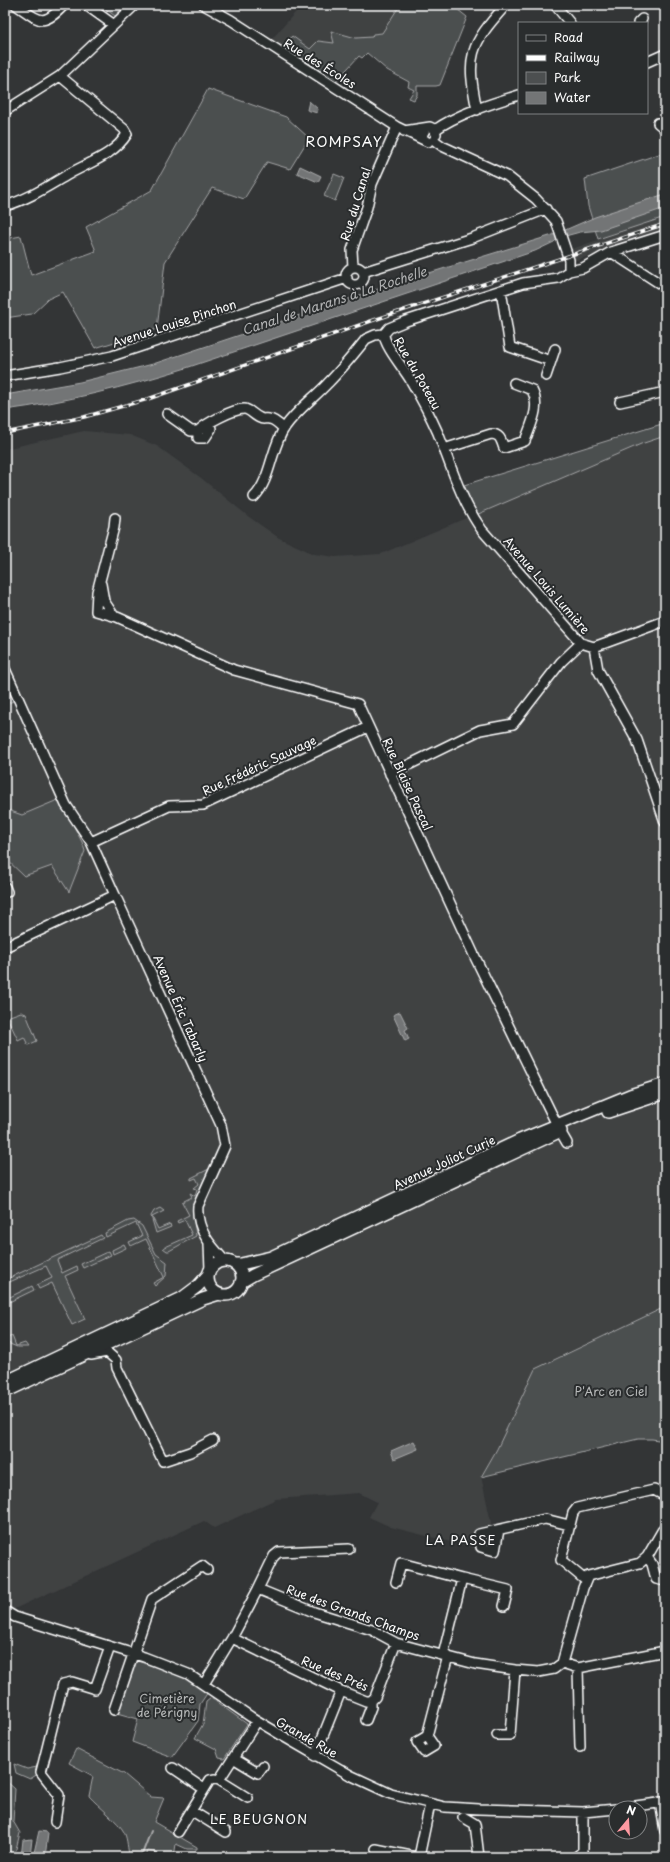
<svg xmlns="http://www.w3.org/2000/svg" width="670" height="1862" viewBox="0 0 670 1862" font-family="'Playpen Sans',sans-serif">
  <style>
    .built { fill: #404243 }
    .green { fill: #4c4f50; stroke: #a6a7a8 }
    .water { fill: #737576; stroke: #abacad }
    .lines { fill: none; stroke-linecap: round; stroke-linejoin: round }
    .stream { stroke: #abacad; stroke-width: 2 }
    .minor-casing { stroke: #fff; stroke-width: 12 }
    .major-casing { stroke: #fff; stroke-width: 14 }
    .minor { stroke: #2a2d2e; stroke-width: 9 }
    .major { stroke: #2a2d2e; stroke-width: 11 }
    .rail-casing { stroke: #fff; stroke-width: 3.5 }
    .rail { stroke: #2a2d2e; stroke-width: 2; stroke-dasharray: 6; stroke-linecap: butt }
    .labels { text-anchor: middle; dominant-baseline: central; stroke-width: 4; stroke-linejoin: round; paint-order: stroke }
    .street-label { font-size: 12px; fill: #fff; stroke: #2a2d2e }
    .park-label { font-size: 12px; fill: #b7b9b9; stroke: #2a2d2e }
    .water-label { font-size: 13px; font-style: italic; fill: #b2b3b4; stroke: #2a2d2e }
    .neighbourhood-label { font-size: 13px; letter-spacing: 1px; fill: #fff; stroke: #2a2d2e }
    .quarter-label { font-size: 14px; letter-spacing: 1px; fill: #fff; stroke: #2a2d2e }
  </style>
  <rect width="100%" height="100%" fill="#333536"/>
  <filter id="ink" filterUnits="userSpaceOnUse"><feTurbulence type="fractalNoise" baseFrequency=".025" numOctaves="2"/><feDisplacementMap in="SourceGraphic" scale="8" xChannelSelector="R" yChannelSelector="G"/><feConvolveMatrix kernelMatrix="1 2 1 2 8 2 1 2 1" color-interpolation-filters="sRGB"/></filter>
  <g filter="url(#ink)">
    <path class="built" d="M302,5H400L382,33L373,34L372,37L356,38L332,32L335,43L310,49L292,37L283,46L272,39Z
      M665,217V232L573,261L569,250Z
      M84,431L130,435L157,446L201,478L249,517L279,538L314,554L335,557L381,554L641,444L665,436V1307L546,1363L481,1476L492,1527L475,1530L479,1549L391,1527L369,1517L377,1502L359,1493L276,1499L214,1528L204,1521L12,1610L5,1611V449Z"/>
    <path class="green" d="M100,5H125L115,16Z
      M400,5H452L467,17L440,85L436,86H417V95L414,100L409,98L414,90L408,87L409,82L387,70L367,53L362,58L359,56L336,81L283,46L292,36L310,49L318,41L334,43L331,31L356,38L372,37L373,34L382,33Z
      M208,89L286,117L309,138L290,169L267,162L244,199L212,188L165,262L157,329L95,348L63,292L48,299L32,314L5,318V239L21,236L31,275L96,251L86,227L152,190Z
      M665,152V217L598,239L588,206L585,179Z
      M334,174L344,178L335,201L324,196Z
      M665,423V436L641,444L476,515L472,509L474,508L464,485Z
      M5,685L13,701L5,705Z
      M60,799L82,842L85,851L69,892L52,866L24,876L5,858V809L22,815Z
      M21,1012L26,1014L37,1041L28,1045L24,1037L18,1040L7,1017Z
      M211,1168L193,1212L196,1236L169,1251H167L163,1248L192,1235L185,1220L178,1223L177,1221L189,1215L182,1202L192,1197L190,1193L195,1196L197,1189L194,1188L199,1184L196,1178L191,1180V1178Z
      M160,1208L164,1211L152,1217L158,1229L170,1224L171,1227L156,1233L151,1216L154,1211Z
      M134,1220L142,1226L156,1254L167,1262L166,1276L155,1286L153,1283L164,1277L146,1239L131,1246L129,1242L142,1236L136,1223L106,1237L105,1233L128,1221Z
      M101,1235L103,1238L57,1260L62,1273L77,1266L78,1270L65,1276L85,1319L72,1325L52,1283L39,1289L37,1285L52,1278L46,1266L5,1284V1280Z
      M124,1244L126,1248L113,1254L112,1250Z
      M109,1251L111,1255L83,1268L81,1264Z
      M32,1286L34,1290L7,1303L6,1299Z
      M665,1307V1441L652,1439H638L481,1477L497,1449L535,1369Z
      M12,1336L16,1346L25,1343L28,1347H17L5,1342V1339Z
      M134,1660L181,1675L208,1692L200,1704L198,1721L172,1757L132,1742L138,1719L117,1713Z
      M211,1698L247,1724L224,1759L219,1758L216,1749L195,1738L203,1724L206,1702Z
      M76,1749L124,1774L151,1797L164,1798L154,1822L197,1847V1849H187L176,1844L174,1857H157L158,1853L148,1851L146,1857H130C127,1849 128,1840 124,1832C119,1822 98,1806 89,1796L93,1776L69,1763Z
      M14,1764L27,1769L42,1766L41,1772L30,1779L16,1773Z
      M5,1780L15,1789L13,1821L20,1833L14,1857H5Z"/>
    <path class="water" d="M309,101L318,109L317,113L307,110Z
      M300,166L321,176L318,182L297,173Z
      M665,194V208L601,230L580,232L558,238L554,242L535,251L183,369C125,387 66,402 5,410V395L80,382L153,364L387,286L556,234L595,217Z
      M400,1012L408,1028L405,1030L409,1039L405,1041L393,1015Z
      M414,1441L418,1449L394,1459L391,1451Z
      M39,1831L47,1832L48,1834L45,1857H33Z
      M32,1839L30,1857H21L23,1840Z"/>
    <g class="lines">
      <path class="stream" d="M141,1857L151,1831"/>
      <defs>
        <path id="minor" d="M16,5C40,21 42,28 64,5
          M86,5L114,25
          M204,5L231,20L397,127L424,140
          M555,5L570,23
          M638,23L642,19
          M647,62L665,54
          M477,110C466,56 469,46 506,5
          M5,111L60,76L135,5
          M658,123L665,129
          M426,128L422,135L424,140L428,142
          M435,130C457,114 493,103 519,95
          M404,131L430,127L434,129L436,134
          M434,140L442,146L507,176L536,199L556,221L569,260V271
          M5,206C29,199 48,186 69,174C90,162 114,155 127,134L124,129L60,76
          M611,252L665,287
          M353,267L352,250L367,207L372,184L397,127
          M346 276a9 9 0 1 1 18 0a9 9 0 1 1-18 0Z
          M363,272L472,238L546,209
          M501,290L510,347L551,361L546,376
          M384,334C384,346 405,370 411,381C421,398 430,415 438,433C451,466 461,501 482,530L581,643L594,647
          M384,334L389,328L406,321L523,283L558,278L569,271L583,268L611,252L665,235
          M551,361L555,349
          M5,376L60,367L112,356L347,278
          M620,402L665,392
          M167,414L191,431H198C205,424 233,409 244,409C250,409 254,416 260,418C263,420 265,418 269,419C274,419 280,425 284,429
          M198,431V438H205L211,429L210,424
          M444,449L491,434C500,434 501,440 504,448L525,441C531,424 541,407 532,390L514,383
          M254,497C271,480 271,447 285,427C297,410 314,398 328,383C342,369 354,354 366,339L375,335L384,334
          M115,518L114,527L97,592L96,611L117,617L234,670L358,704L474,955L557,1125
          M101,584L104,601L114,616
          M594,647L598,670L637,740L665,822
          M594,647L665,621
          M5,669L66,805L91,842L115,895
          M390,774L480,730L513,724L561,662L581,643
          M91,842L169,806L203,805L368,727
          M5,887L7,892H5
          M5,947L115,895L221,1125L225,1146L198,1206C196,1229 210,1245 225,1261
          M560,1131L567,1143
          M209,1244L210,1269
          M91,1355L107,1352L116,1360L117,1368L163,1461L190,1452L213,1440
          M499,1530L495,1551L481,1547L479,1534L545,1519L569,1525
          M647,1557L652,1564L656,1579L665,1581
          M585,1580L561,1560L573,1513L577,1508L654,1490L665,1496
          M396,1582L401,1563L462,1579
          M258,1589L274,1556L279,1552L349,1549
          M5,1611L15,1617L144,1657L188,1674L251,1717L281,1735L350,1775L391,1794L445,1807L479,1809L583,1812L616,1809
          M232,1638L341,1691L366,1701H371L375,1697L396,1643
          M443,1655L462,1579L508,1590L504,1606
          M562,1663L583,1588L588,1576L640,1563L647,1557L665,1526
          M578,1668L580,1747
          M204,1684L232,1638L258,1589L314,1612L372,1630L396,1643L475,1664L515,1670L538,1672L554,1669L562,1663L578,1668L665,1651
          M114,1710L152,1599L202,1566L207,1570
          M366,1720L371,1707V1701
          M497,1735H510L515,1670
          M427,1736L434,1746L424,1752L417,1742L427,1736L448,1656
          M315,1756L341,1691
          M233,1758L258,1773L263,1766
          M173,1768L204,1789
          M219,1780L248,1798
          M660,1802L665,1831
          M621,1808L665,1802
          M192,1811L226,1832
          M463,1817L475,1824L479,1857
          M55,1822L59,1795L41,1772L63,1684L72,1682L95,1689L110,1647
          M178,1832L210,1780L215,1779L219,1780L257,1721
          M376,1849L416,1857
          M419,1857L430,1804
          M576,1857L583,1851V1812"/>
        <path id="major" d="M608,1112L665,1093
          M208 1278a17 17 0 1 1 34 0a17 17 0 1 1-34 0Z
          M235,1264H241L271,1257L520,1140L630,1095L665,1084
          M241,1282L253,1275L561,1131
          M5,1382L182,1298L198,1286L208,1275
          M5,1392L203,1299L219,1294"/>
      </defs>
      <use href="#minor" class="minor-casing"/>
      <use href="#major" class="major-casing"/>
      <use href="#minor" class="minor"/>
      <use href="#major" class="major"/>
      <defs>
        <path id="rail" d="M5,433L84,417L148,399L374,320L665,224"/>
      </defs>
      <use href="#rail" class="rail-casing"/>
      <use href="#rail" class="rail"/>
    </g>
  </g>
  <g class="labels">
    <g class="street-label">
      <text transform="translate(320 63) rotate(32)">Rue des Écoles</text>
      <text transform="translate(355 204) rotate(-73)">Rue du Canal</text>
      <text transform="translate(174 323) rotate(-18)">Avenue Louise Pinchon</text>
      <text transform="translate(418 373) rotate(60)">Rue du Poteau</text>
      <text transform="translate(547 585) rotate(49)">Avenue Louis Lumière</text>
      <text transform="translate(259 765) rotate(-25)">Rue Frédéric Sauvage</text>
      <text transform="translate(408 784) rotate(65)">Rue Blaise Pascal</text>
      <text transform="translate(181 1008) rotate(66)">Avenue Éric Tabarly</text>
      <text transform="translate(444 1162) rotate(-25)">Avenue Joliot Curie</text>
      <text transform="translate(353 1612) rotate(20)">Rue des Grands Champs</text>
      <text transform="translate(335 1673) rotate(23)">Rue des Prés</text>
      <text transform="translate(307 1737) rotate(30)">Grande Rue</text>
    </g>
    <g class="park-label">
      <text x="611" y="1391">P'Arc en Ciel</text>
      <text x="167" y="1698">Cimetière<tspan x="167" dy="14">de Périgny</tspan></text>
    </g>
    <g class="water-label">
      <text transform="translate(334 300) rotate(-18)">Canal de Marans à La Rochelle</text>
    </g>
    <g class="neighbourhood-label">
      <text x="461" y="1539">LA PASSE</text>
      <text x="259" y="1818">LE BEUGNON</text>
    </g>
    <g class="quarter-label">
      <text x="344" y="141">ROMPSAY</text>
    </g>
  </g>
  <rect width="670" height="1862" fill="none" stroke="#2a2d2e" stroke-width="20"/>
  <rect x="10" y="10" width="650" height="1842" fill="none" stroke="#fff" stroke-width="1.5" filter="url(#ink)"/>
  <rect x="518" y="22" width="130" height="92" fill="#2a2d2e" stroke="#7f8182"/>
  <rect x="526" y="35" width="20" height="6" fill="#2a2d2e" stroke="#7f8182"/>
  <text x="554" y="42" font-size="12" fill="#ffffff">Road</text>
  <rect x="526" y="55" width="20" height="6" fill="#ffffff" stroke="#7f8182"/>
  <text x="554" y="62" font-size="12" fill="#ffffff">Railway</text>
  <rect x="526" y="72" width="20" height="12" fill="#4c4f50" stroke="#7f8182"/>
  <text x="554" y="82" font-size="12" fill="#ffffff">Park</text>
  <rect x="526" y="92" width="20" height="12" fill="#737576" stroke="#7f8182"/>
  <text x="554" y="102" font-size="12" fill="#ffffff">Water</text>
  <g transform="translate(628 1820) rotate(18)"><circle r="19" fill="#2a2d2e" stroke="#7f8182"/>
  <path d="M0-3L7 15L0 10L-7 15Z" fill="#ff9aa2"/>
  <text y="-6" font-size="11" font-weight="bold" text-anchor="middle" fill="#ffffff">N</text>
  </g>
</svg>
